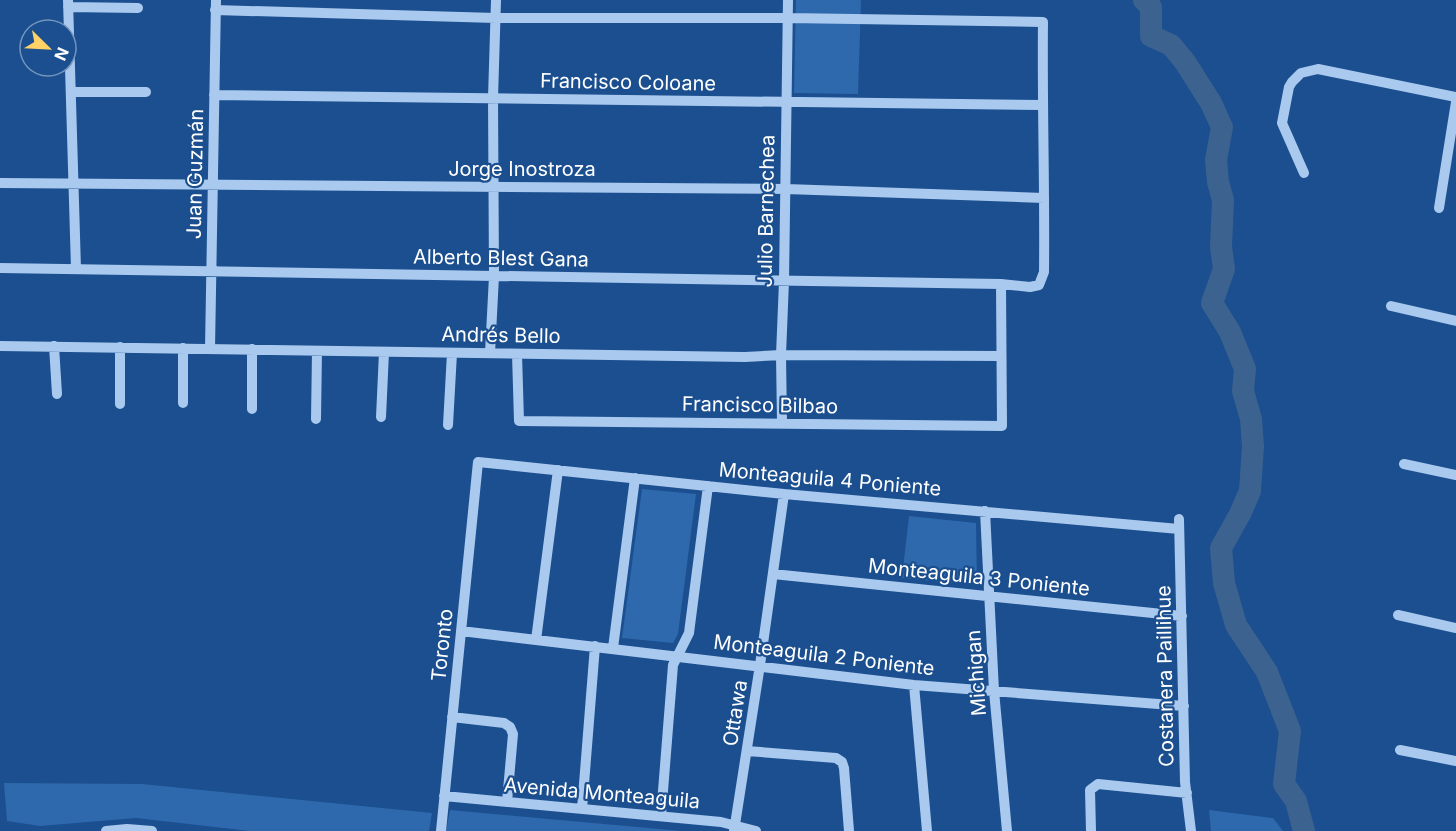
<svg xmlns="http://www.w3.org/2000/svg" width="1456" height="831" viewBox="0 0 1456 831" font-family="Inter,sans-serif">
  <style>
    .green { fill: #2e69ad }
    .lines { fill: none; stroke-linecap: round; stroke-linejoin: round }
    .river { stroke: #3c6290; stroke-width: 22 }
    .minor { stroke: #a9c9ee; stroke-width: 10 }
    .labels { text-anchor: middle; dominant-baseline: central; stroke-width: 4.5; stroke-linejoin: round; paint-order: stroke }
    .street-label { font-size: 20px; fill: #fff; stroke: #1b4f8f }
  </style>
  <rect width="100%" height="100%" fill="#1b4f8f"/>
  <path class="green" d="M796,0H861L858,94L794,93Z
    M642,489L696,494L678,634L673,643L622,638Z
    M909,516L976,523L977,585L902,578Z
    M4,783L142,784L432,813L429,831H250L136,818L40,826L7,821Z
    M450,810L681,831H446Z
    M1209,810L1273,818L1283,831H1211Z"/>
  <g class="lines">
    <path class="river" d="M1144,0L1151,7V36L1171,45L1185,62L1211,103L1222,127L1216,160L1218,182L1223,200L1221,247L1224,269L1212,303L1230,332L1245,369L1243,391L1251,419L1253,446L1250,491L1240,514L1221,548L1224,583L1236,625L1267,672L1290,731L1284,784L1296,801L1304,831"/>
    <path class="minor" d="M68,0L76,269
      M68,7L138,8
      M71,92H146
      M214,95L1042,105
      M1304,173L1282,123L1289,87L1292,82L1301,73L1318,69L1456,97
      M0,183L786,189L1044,198
      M1439,208L1456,102
      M0,268L1001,284L1030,287L1039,285L1044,272C1045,189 1042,105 1043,22L788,18H496L215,10
      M1391,306L1456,321
      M0,346L745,357L781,355L1001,356
      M54,346L57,394
      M120,347V404
      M210,349L216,0
      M490,353L494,276L493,98L496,0
      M517,354L519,421L1002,426L1001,284
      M183,403V348
      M252,409V349
      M381,417L384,352
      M316,419L317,351
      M782,423L781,355L784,281L788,0
      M448,425L452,353
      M1404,464L1456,475
      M985,511L994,691L1007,831
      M1179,519L1185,782L1191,831
      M773,574L1182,616
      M1398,615L1456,628
      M461,631L914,685L1184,706
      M536,640L558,470
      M613,648L635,478
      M914,685L927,831
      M452,717L504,723L510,727L513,734L507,802
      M1400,750L1456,761
      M747,751L836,758L842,762L844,768L849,831
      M444,796L721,822L756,831
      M582,809L595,646
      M661,816L673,665L689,633L708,486
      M106,831L127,829L152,831
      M441,831L478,462L784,494L1179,529
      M734,831L760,665L784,494
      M1091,831L1090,790L1098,784L1187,793"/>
  </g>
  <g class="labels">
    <g class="street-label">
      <text transform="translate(628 82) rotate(1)">Francisco Coloane</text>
      <text x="522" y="169">Jorge Inostroza</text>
      <text transform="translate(195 174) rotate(-89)">Juan Guzmán</text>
      <text transform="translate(766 211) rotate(-89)">Julio Barnechea</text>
      <text transform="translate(501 258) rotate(1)">Alberto Blest Gana</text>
      <text transform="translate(501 335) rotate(1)">Andrés Bello</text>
      <text transform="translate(760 405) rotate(1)">Francisco Bilbao</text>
      <text transform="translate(830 479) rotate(5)">Monteaguila 4 Poniente</text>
      <text transform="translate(979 577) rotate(6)">Monteaguila 3 Poniente</text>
      <text transform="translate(442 645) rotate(-84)">Toronto</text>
      <text transform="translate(824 655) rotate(7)">Monteaguila 2 Poniente</text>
      <text transform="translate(976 673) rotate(-94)">Michigan</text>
      <text transform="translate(1165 676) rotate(-91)">Costanera Paillihue</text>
      <text transform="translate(735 713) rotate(-81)">Ottawa</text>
      <text transform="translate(602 793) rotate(5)">Avenida Monteaguila</text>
    </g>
  </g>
  <g transform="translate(48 48) rotate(114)"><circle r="28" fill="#1b4f8f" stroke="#7695bc" stroke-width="1.5"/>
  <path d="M0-4.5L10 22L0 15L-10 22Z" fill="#ffd166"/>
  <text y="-9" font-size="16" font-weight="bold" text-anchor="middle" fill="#ffffff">N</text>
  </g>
</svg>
